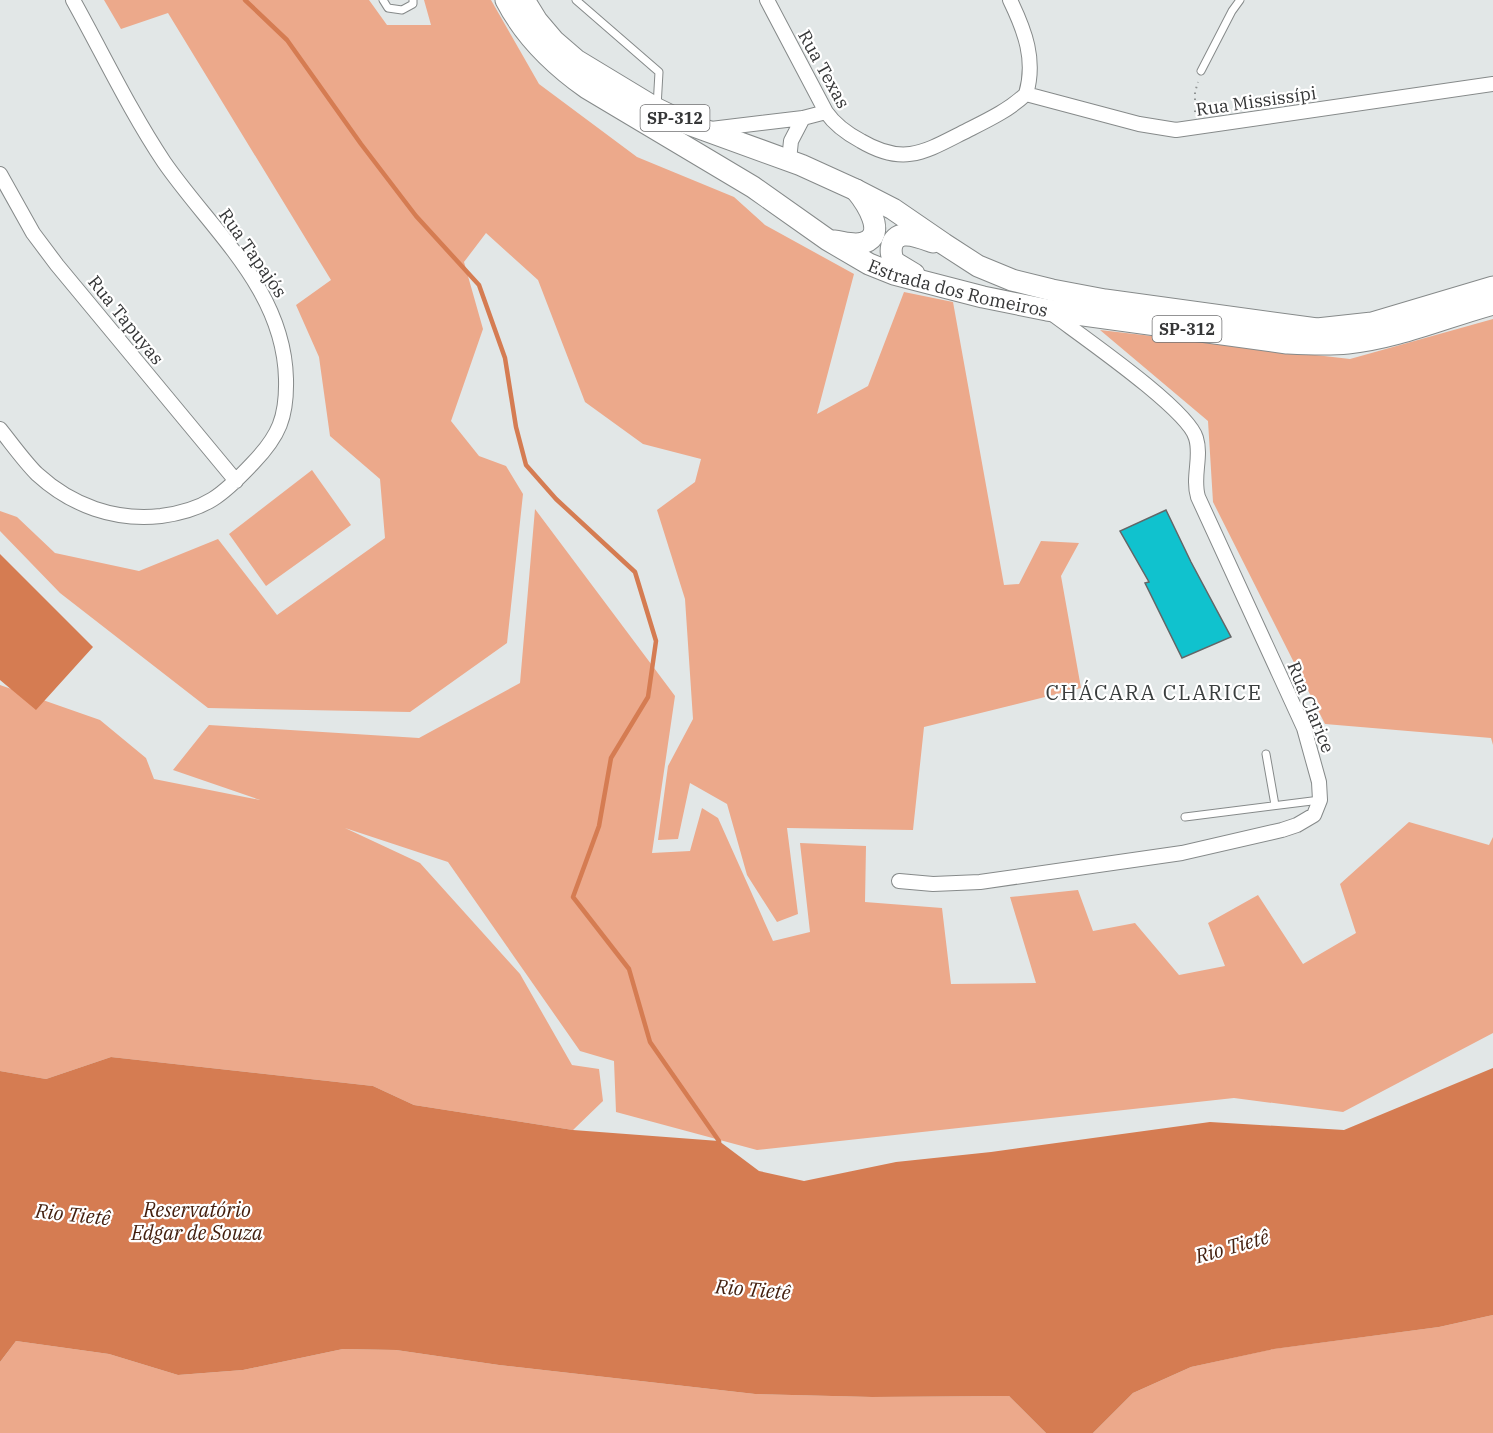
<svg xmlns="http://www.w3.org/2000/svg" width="1493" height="1433" viewBox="0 0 1493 1433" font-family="'IBM Plex Serif',serif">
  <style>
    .green { fill: #eca98b }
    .water { fill: #d57c52 }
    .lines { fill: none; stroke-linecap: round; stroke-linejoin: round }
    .stream { stroke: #d57c52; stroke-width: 4.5 }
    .building { fill: #10c2ce; stroke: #636667; stroke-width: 1.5 }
    .lane-casing { stroke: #868a8a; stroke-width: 9 }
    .street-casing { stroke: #868a8a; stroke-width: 16 }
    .primary-casing { stroke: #868a8a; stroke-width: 23 }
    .path { stroke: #8f9393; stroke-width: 2; stroke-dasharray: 1.5 4.5; stroke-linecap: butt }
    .lane { stroke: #fff; stroke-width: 7 }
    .street { stroke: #fff; stroke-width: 14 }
    .primary { stroke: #fff; stroke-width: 21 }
    .labels { text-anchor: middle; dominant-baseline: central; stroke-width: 4.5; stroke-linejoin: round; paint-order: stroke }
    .shield { fill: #fff; stroke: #727273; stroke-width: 1.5 }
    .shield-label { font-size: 16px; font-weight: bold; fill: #353637 }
    .street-label { font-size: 18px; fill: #353637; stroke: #fff }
    .water-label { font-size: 20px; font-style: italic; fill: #44200f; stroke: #fff }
    .quarter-label { font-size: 21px; letter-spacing: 1.5px; fill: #3a3e3e; stroke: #fff }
  </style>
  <rect width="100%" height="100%" fill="#e2e7e7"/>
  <path class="green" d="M104,0H369L387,25H431L424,0H491L539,84L637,157L734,197L765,225L854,274L817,414L868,386L904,292L953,302L1004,585L1019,584L1041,541L1079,543L1061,576L1081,688L924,727L913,830L787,828L798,914L777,922L747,875L727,804L690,783L678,839L658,840L668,766L693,719L685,599L657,510L695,482L701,459L643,444L585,402L538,280L486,233L464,262L483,329L451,421L479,456L506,466L523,494L507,643L410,712L208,708L60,593L0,531V511L17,517L55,553L139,571L218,539L277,615L385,538L380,479L330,436L319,357L296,305L331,280L168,13L121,29Z
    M1493,319V745L1491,738L1325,724L1213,502L1208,421L1100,330L1350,359Z
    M312,470L351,525L266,586L229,534Z
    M535,509L675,696L652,853L690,851L702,808L718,818L773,941L810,932L800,843L866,846L865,902L942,908L951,984L1036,983L1010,897L1078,890L1093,931L1135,923L1179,975L1225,966L1208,923L1258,895L1303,964L1356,933L1340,884L1409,822L1489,845L1493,837V1033L1343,1112L1234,1098L757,1150L616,1112L614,1061L580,1051L448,862L345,828L420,863L520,974L572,1065L599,1069L603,1101L573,1130L414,1105L373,1086L111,1057L46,1079L0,1071V685L100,720L146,758L154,779L260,800L173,770L209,725L419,738L520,683Z
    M1493,1315V1433H1093L1133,1393L1191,1367L1273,1349L1439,1327Z
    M16,1341L109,1354L178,1375L243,1370L343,1349L396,1350L499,1365L755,1394L872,1397L1009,1396L1046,1433H0V1362Z"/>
  <path class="water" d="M0,554L93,647L36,710L0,680Z
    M111,1057L373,1086L414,1105L573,1130L719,1141L759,1171L804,1181L896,1162L991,1152L1210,1122L1344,1130L1493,1068V1315L1439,1327L1274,1349L1191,1367L1133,1393L1093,1433H1046L1009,1396L872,1397L755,1394L499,1365L396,1350L343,1349L243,1370L178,1375L109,1354L16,1341L0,1362V1071L46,1079Z"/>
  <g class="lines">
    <path class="stream" d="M245,0L287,40L361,144L416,216L479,285L505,358L516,427L526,465L556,499L635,572L656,641L648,697L611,758L599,826L573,897L629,969L650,1042L719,1141V1144"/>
  </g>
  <path class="building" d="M1166,510L1191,562L1231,637L1182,658L1145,583L1149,582L1120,531Z"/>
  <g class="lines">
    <defs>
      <path id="lane" d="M383,0L388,8L402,10L413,4V0
        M576,0L659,72L657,107
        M1201,71L1232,11L1240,0
        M1266,754L1275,805
        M1185,817L1320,800"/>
      <path id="street" d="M767,0L826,112C835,125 846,133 861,141C905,167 926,151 968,130C988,120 1009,110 1026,94
        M1010,0C1025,31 1036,60 1026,94
        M1026,94L1139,124L1176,130L1493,84
        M711,129L803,118L826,112
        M789,160L791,141L803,118
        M0,174L33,233L57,265L236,481
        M0,429C12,444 24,461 37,474C72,506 115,521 161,516C206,510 223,495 253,463C279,436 287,417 286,379C284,289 211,230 164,162C130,111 103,54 73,0
        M899,881L933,884L980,882L1182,853L1282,830L1297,825L1314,815L1320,800L1319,782L1304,728L1198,497C1192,477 1202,457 1196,438C1188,409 1080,335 1051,313"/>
      <g id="primary">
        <path id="s1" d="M506,0C525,37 553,64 587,88L753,187L828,240L869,264L894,274L983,297L1047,310L1287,343C1308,344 1328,345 1348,343C1398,338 1445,317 1493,304"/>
        <path d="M524,0L537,21L554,41L576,60L657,109L688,124L801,165L856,190L893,209L944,244L978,266L1012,280L1052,290L1105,300L1317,329L1372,323L1493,287"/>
        <path d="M834,241C843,242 854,246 863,243C889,235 865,201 856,190"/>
        <path d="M914,274L894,262C889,252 890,236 904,235C913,234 925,239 933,242"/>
      </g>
    </defs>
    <use href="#lane" class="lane-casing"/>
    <use href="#street" class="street-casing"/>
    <use href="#primary" class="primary-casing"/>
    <path class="path" d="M1195,112V92L1198,82"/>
    <use href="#lane" class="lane"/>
    <use href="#street" class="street"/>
    <use href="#primary" class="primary"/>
  </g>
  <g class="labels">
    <g class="shield">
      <rect x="640.5" y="105" width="69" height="26" rx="4.5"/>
      <rect x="1152.5" y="316" width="69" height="26" rx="4.5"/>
    </g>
    <g class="shield-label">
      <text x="675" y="118">SP-312</text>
      <text x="1187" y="329">SP-312</text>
    </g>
    <g class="street-label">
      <text transform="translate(824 69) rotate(61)">Rua Texas</text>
      <text transform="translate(1256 101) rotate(-8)">Rua Mississípi</text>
      <text transform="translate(253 253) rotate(55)">Rua Tapajós</text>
      <text stroke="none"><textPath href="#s1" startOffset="546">Estrada dos Romeiros</textPath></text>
      <text transform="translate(126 320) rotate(51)">Rua Tapuyas</text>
      <text transform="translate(1311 707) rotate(68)">Rua Clarice</text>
    </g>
    <g class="water-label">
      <text x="197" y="1209">Reservatório<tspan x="197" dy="23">Edgar de Souza</tspan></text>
      <text transform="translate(73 1214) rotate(6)">Rio Tietê</text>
      <text transform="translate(1232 1246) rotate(-16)">Rio Tietê</text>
      <text transform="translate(753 1289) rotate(5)">Rio Tietê</text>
    </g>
    <g class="quarter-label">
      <text x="1154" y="692">CHÁCARA CLARICE</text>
    </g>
  </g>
</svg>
